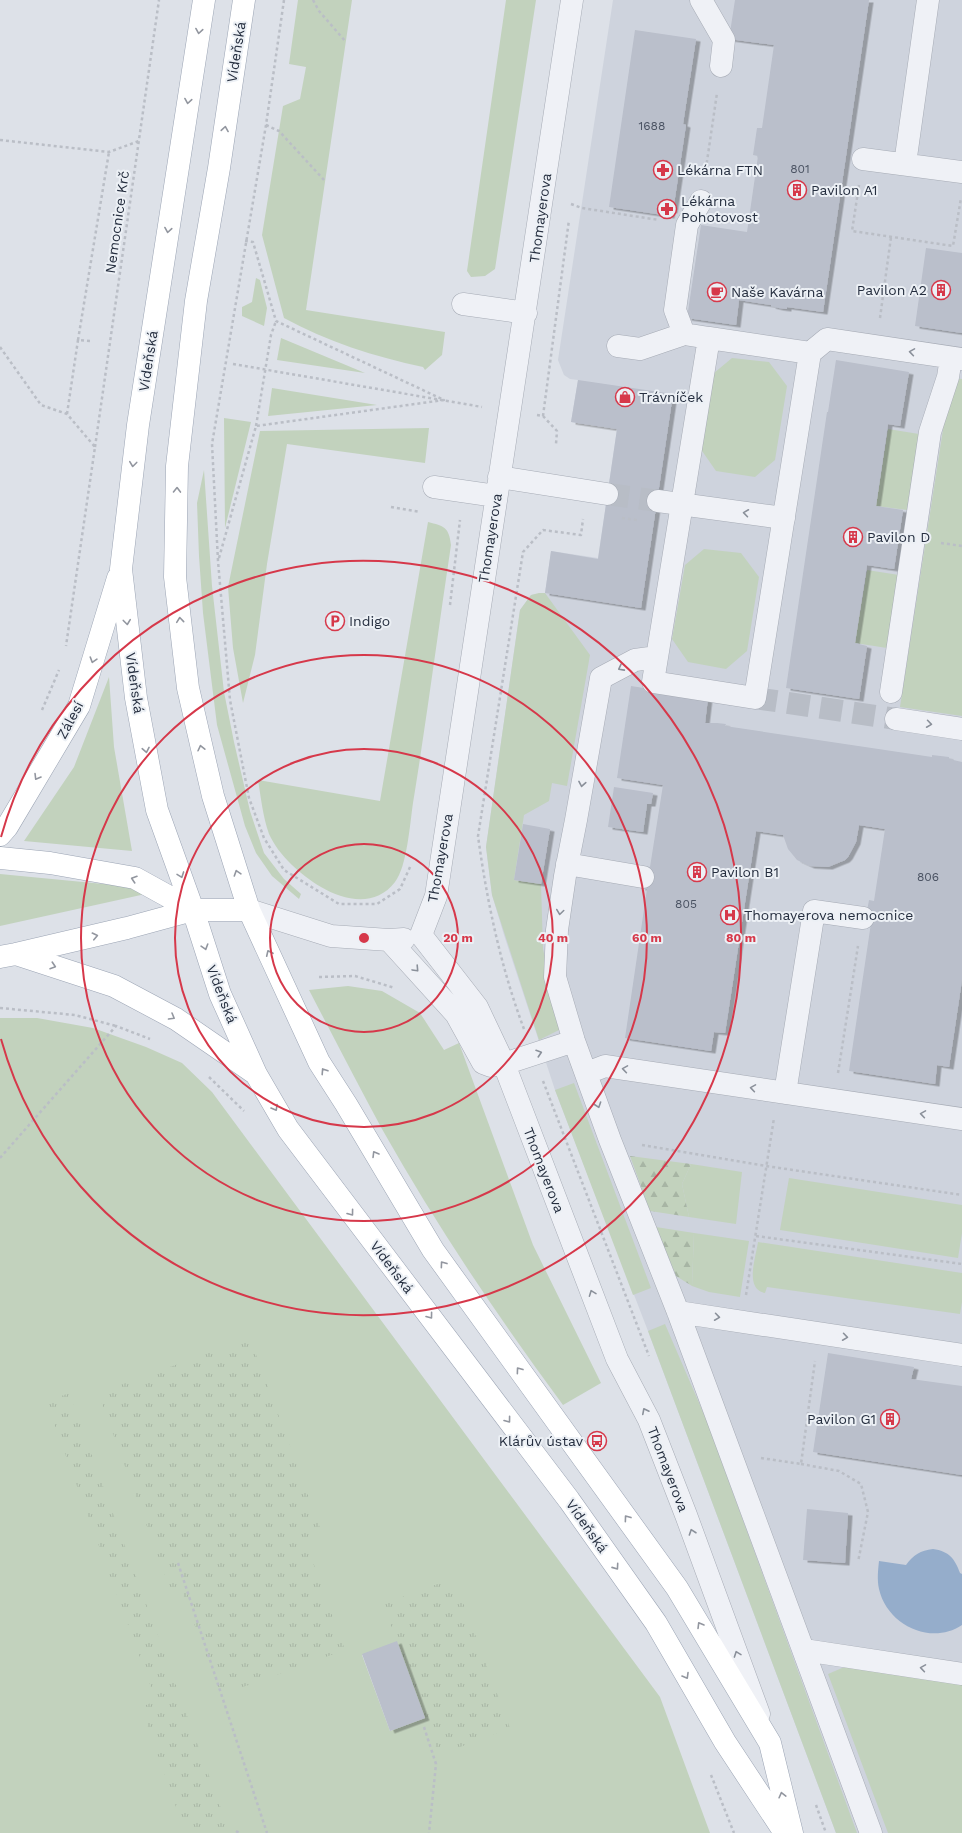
<svg xmlns="http://www.w3.org/2000/svg" width="962" height="1833" viewBox="0 0 962 1833" font-family="'Work Sans',sans-serif">
  <style>
    .built { fill: #ced3dd }
    .grass { fill: #c2d2bd; fill-rule: evenodd }
    .forest { fill: url(#forest-firs) }
    .park { fill: url(#park-tufts) }
    .water { fill: #95adcb }
    .building { fill: #babfcb; filter: url(#shadow) }
    .lines { fill: none; stroke-linecap: round; stroke-linejoin: round }
    .minor-tunnel { stroke: #b8bdc6; stroke-width: 22; stroke-dasharray: 22 11; stroke-linecap: butt }
    .minor-casing { stroke: #a6abb5; stroke-width: 23 }
    .major-casing { stroke: #9ba4b4; stroke-width: 23 }
    .path { stroke: #babec6; stroke-width: 2.5; stroke-dasharray: 3 3; stroke-linecap: butt }
    .minor { stroke: #eff1f6; stroke-width: 22 }
    .major { stroke: #fff; stroke-width: 22 }
    .oneway { stroke: #92969f }
    .oneway2 { stroke: #8a909a }
    .ring { fill: none; stroke: #d6384a; stroke-width: 2 }
    .labels { text-anchor: middle; dominant-baseline: central; stroke-width: 4; stroke-linejoin: round; paint-order: stroke }
    .number-label { font-size: 12px; fill: #4a5262 }
    .street-label { font-size: 14px; fill: #252e3f; stroke: #ecf0f5 }
    .poi-label { font-size: 14px; fill: #252e3f; stroke: #ecf0f5; text-anchor: start }
    .centre { fill: #d6384a; stroke: #ecf0f5; stroke-width: 2 }
    .ring-label { font-size: 12px; text-anchor: middle; font-weight: bold; fill: #d6384a; stroke: #ecf0f5; stroke-width: 4; stroke-linejoin: round; paint-order: stroke }
  </style>
  <defs>
    <pattern id="forest-firs" width="22" height="20" patternUnits="userSpaceOnUse"><rect width="22" height="20" fill="#c2d2bd"/><path d="M5 1l3.5 6h-7zM16 11l3.5 6h-7z" fill="#a7b5a4"/></pattern>
    <pattern id="park-tufts" width="24" height="20" patternUnits="userSpaceOnUse"><rect width="24" height="20" fill="#c2d2bd"/><path d="M3 7l-1-3M5 7V3M7 7l1-3M15 17l-1-3M17 17v-4M19 17l1-3" fill="none" stroke="#a7b5a4"/></pattern>
    <filter id="shadow"><feDropShadow dx="4.5" dy="2.5" stdDeviation="0" flood-color="#0004"/></filter>
  </defs>
  <rect width="100%" height="100%" fill="#dde1e8"/>
  <path class="built" d="M613,0H962V1833H836L648,1331L555,1090L504,935L492,895L486,847L520,610L531,595L545,593L551,551L598,558L617,429L571,422L578,380L570,379L564,375L558,360Z"/>
  <path class="grass" d="M298,0H352L306,310L445,332L442,355L425,370L423,367C375,357 326,341 284,318L262,235L283,106L300,99L306,67L289,64Z
    M506,0H536L495,269L485,276L471,277L467,271Z
    M256,278L260,280L267,308L264,326L242,316V307L252,302Z
    M281,338L365,373L277,360Z
    M732,358L769,362L787,386L775,460L755,477L716,471L700,448L714,373Z
    M951,378L962,379V716L900,707Z
    M272,388L377,405L268,416Z
    M224,418L251,422L225,528Z
    M429,428L425,463L287,444L267,564L255,655L243,703L233,648L228,587L260,431Z
    M888,429L919,434L907,510L876,506Z
    M204,470L212,586L224,692L234,742L250,811L264,853L284,879L301,894L299,899L272,876L256,853L245,826L217,725L203,613L199,556L197,503Z
    M428,522C444,526 449,527 451,545C438,631 427,717 413,803C410,823 407,867 395,882C376,907 345,901 321,887C301,875 279,856 269,834C263,817 261,798 258,780L380,801Z
    M704,549L741,553L759,577L747,651L726,669L688,662L672,639L685,565Z
    M867,570L899,575L887,648L855,643Z
    M539,593H545L590,655L567,786L552,783L549,801L524,815L514,880L541,884L543,949L561,1029L539,1040L492,895L486,847L520,610L531,595Z
    M109,677L114,747L132,851L24,841L74,767Z
    M0,874L145,888L150,893L0,926Z
    M348,986L382,991L420,1013L444,1050L459,1043L533,1245L601,1383L563,1405C498,1317 436,1225 382,1129C357,1083 333,1036 309,990Z
    M0,1018H37L93,1028L146,1047L182,1063L212,1092L660,1697L710,1833H0ZM397,1642L425,1718L390,1731L362,1655Z
    M574,1083L651,1288L633,1295L555,1090Z
    M691,1164L742,1172L736,1224L689,1217L682,1184Z
    M789,1178L962,1205V1233L958,1258L780,1230Z
    M694,1233L749,1241L740,1297L709,1292L692,1286Z
    M758,1242L962,1273V1302L960,1314L767,1287L765,1293C744,1289 756,1257 758,1242Z
    M665,1324L706,1419L857,1833H836L648,1331Z
    M849,1665L962,1684V1833H888L828,1674Z"/>
  <path class="forest" d="M630,1156L691,1164L682,1184L689,1217L650,1211Z
    M656,1227L694,1233L692,1286L676,1276Z"/>
  <path class="park" d="M250,1338L323,1536L306,1543L345,1650L221,1695L181,1589L171,1592L98,1393Z
    M69,1393L230,1833H177L184,1830L141,1707L156,1701L46,1402Z
    M454,1578L510,1728L439,1755L383,1604Z"/>
  <path class="water" d="M933,1549C949,1551 955,1559 960,1573L962,1574V1625C931,1646 887,1625 879,1589C877,1580 878,1570 879,1561L906,1565C914,1554 920,1551 933,1549Z"/>
  <path class="building" d="M735,0H869L823,312L787,307V309L779,308L771,306V305L739,300L736,325L687,318L701,225L747,232L758,156L753,155L757,128H762L774,45L729,39Z
    M635,30L696,39L683,124L686,125L673,211L671,210L670,216L609,207Z
    M926,248L962,253V333L915,326Z
    M836,360L909,372L900,426L888,424L876,506L903,510L894,569L867,565L855,643L867,646L859,699L786,688L827,412H828Z
    M578,380L673,394L641,608L545,593L551,551L598,559L617,429L571,422Z
    M631,686L708,698L705,723H717L726,724L725,726L932,757V755L949,757V759L962,762V980L949,1067L937,1065L935,1084L849,1071L871,923L867,911L869,900L874,901L885,829L859,825L856,842L848,857L845,860L828,867L810,866L797,860L788,849L783,835L756,831L725,1033L714,1032L711,1051L625,1038L647,889L641,888L645,866L650,867L663,785L617,778Z
    M614,787L653,793L651,804H647L643,832L608,827Z
    M523,824L550,829L541,884L514,880Z
    M828,1353L914,1367L911,1379L962,1386V1475L813,1452Z
    M807,1509L848,1513L845,1563L803,1560Z
    M397,1641L425,1718L390,1731L362,1654Z"/>
  <g class="lines">
    <path class="minor-tunnel" d="M607,494L658,501
      M755,698L896,719"/>
    <defs>
      <path id="minor" d="M701,0L724,40L721,66
        M863,159L962,172
        M905,164L928,0
        M701,201L687,225L675,310L684,334L709,338
        M463,304L526,313
        M709,338L810,353L755,698L653,682Z
        M618,346L640,349L684,334
        M810,353L827,339L962,359
        M499,477L607,494
        M434,487L496,496
        M658,501L784,518
        M657,657L635,660L601,678L576,820L565,876L557,930L555,977L574,1041L610,1140L678,1312L871,1833
        M891,692L930,432L948,377L951,358
        M896,719L962,729
        M567,864L643,877
        M249,910L331,936L389,940L404,939
        M421,935L436,896C480,597 528,299 572,0
        M421,935L477,1007L504,1064L617,1359L649,1420L686,1515L759,1714
        M389,940L456,1014L483,1063L491,1066L504,1064L574,1041
        M587,1073L605,1066L962,1119
        M785,1093L814,911L863,918
        M678,1312L962,1355
        M804,1650L962,1674"/>
      <path id="major" d="M204,0L138,425L121,569L136,698L157,810L193,910L220,994L256,1074L288,1129L569,1500L656,1623L725,1742L785,1833
        M244,0L219,168L196,301L177,466L175,577L188,688L213,796L249,910L319,1062L346,1104L433,1250L677,1588L770,1743L792,1833
        M0,835L7,827L79,706L118,578
        M0,858L50,863L135,878L193,910
        M16,954L114,986L176,1019L256,1074
        M0,957L16,954L127,928L193,910H249"/>
    </defs>
    <use href="#minor" class="minor-casing"/>
    <use href="#major" class="major-casing"/>
    <path class="path" d="M284,0L266,125L212,444L218,561L230,700L249,798L264,838L284,870L339,904H377L400,889L411,865
      M313,0L319,11L346,42
      M266,125L279,131L324,180
      M0,140L109,152L139,141
      M705,175L717,93
      M859,185L852,231L953,246L961,198
      M571,204L582,208L659,220
      M880,318L891,237
      M90,341L78,340L109,152
      M0,347L41,405L67,414L95,447L66,646
      M233,364L482,407
      M67,414L78,340
      M537,415L543,416L569,220
      M543,416L557,431L556,444
      M256,426L271,335L276,321
      M95,447L159,0
      M391,507L420,512
      M622,518L637,520
      M941,543L962,546
      M219,558L256,426L444,400L276,321L253,242L245,241
      M450,605L460,520
      M42,710L59,670
      M319,977L355,976L395,988
      M0,1008L75,1015L116,1026
      M524,1029C501,968 487,902 478,836L523,552L543,530L581,535L583,519
      M838,1073L858,946
      M209,1077L244,1111
      M543,1081L649,1356
      M642,1145L766,1166L962,1195
      M0,1158L116,1026L150,1039
      M756,1236L962,1264
      M746,1295L774,1118
      M761,1458L801,1464L815,1361
      M801,1464L839,1471L861,1484L868,1512L858,1562
      M178,1563L267,1833
      M424,1727L436,1764L429,1833
      M711,1775L734,1833
      M816,1805L826,1833
      M236,1831L239,1833"/>
    <use href="#minor" class="minor"/>
    <use href="#major" class="major"/>
  </g>
  <defs><path id="oneway-chevron" d="M-2-3.5L2.5 0L-2 3.5" fill="none" stroke-width="1.6" stroke-linecap="round" stroke-linejoin="round"/></defs>
  <g class="oneway">
    <use href="#oneway-chevron" transform="translate(199 31) rotate(99)"/>
    <use href="#oneway-chevron" transform="translate(188 101) rotate(99)"/>
    <use href="#oneway-chevron" transform="translate(225 129) rotate(-81)"/>
    <use href="#oneway-chevron" transform="translate(168 230) rotate(99)"/>
    <use href="#oneway-chevron" transform="translate(133 464) rotate(97)"/>
    <use href="#oneway-chevron" transform="translate(177 490) rotate(-89)"/>
    <use href="#oneway-chevron" transform="translate(180 620) rotate(-96)"/>
    <use href="#oneway-chevron" transform="translate(127 622) rotate(83)"/>
    <use href="#oneway-chevron" transform="translate(93 660) rotate(107)"/>
    <use href="#oneway-chevron" transform="translate(201 748) rotate(-103)"/>
    <use href="#oneway-chevron" transform="translate(146 750) rotate(79)"/>
    <use href="#oneway-chevron" transform="translate(37 777) rotate(121)"/>
    <use href="#oneway-chevron" transform="translate(237 873) rotate(-108)"/>
    <use href="#oneway-chevron" transform="translate(181 875) rotate(70)"/>
    <use href="#oneway-chevron" transform="translate(134 879) rotate(-162)"/>
    <use href="#oneway-chevron" transform="translate(95 936) rotate(-13)"/>
    <use href="#oneway-chevron" transform="translate(205 947) rotate(73)"/>
    <use href="#oneway-chevron" transform="translate(269 953) rotate(-115)"/>
    <use href="#oneway-chevron" transform="translate(53 966) rotate(18)"/>
    <use href="#oneway-chevron" transform="translate(172 1017) rotate(30)"/>
    <use href="#oneway-chevron" transform="translate(324 1071) rotate(-123)"/>
    <use href="#oneway-chevron" transform="translate(275 1108) rotate(60)"/>
    <use href="#oneway-chevron" transform="translate(375 1154) rotate(-121)"/>
    <use href="#oneway-chevron" transform="translate(351 1213) rotate(53)"/>
    <use href="#oneway-chevron" transform="translate(443 1264) rotate(-126)"/>
    <use href="#oneway-chevron" transform="translate(430 1316) rotate(53)"/>
    <use href="#oneway-chevron" transform="translate(519 1370) rotate(-126)"/>
    <use href="#oneway-chevron" transform="translate(508 1420) rotate(53)"/>
    <use href="#oneway-chevron" transform="translate(627 1518) rotate(-126)"/>
    <use href="#oneway-chevron" transform="translate(616 1567) rotate(55)"/>
    <use href="#oneway-chevron" transform="translate(700 1625) rotate(-121)"/>
    <use href="#oneway-chevron" transform="translate(686 1676) rotate(60)"/>
    <use href="#oneway-chevron" transform="translate(782 1795) rotate(-104)"/>
  </g>
  <g class="oneway2">
    <use href="#oneway-chevron" transform="translate(912 352) rotate(-171)"/>
    <use href="#oneway-chevron" transform="translate(746 513) rotate(-172)"/>
    <use href="#oneway-chevron" transform="translate(621 668) rotate(152)"/>
    <use href="#oneway-chevron" transform="translate(929 724) rotate(8)"/>
    <use href="#oneway-chevron" transform="translate(582 784) rotate(100)"/>
    <use href="#oneway-chevron" transform="translate(560 912) rotate(98)"/>
    <use href="#oneway-chevron" transform="translate(416 969) rotate(47)"/>
    <use href="#oneway-chevron" transform="translate(539 1053) rotate(-18)"/>
    <use href="#oneway-chevron" transform="translate(625 1069) rotate(-171)"/>
    <use href="#oneway-chevron" transform="translate(753 1088) rotate(-171)"/>
    <use href="#oneway-chevron" transform="translate(598 1105) rotate(71)"/>
    <use href="#oneway-chevron" transform="translate(923 1114) rotate(-171)"/>
    <use href="#oneway-chevron" transform="translate(592 1293) rotate(-111)"/>
    <use href="#oneway-chevron" transform="translate(717 1317) rotate(8)"/>
    <use href="#oneway-chevron" transform="translate(845 1337) rotate(8)"/>
    <use href="#oneway-chevron" transform="translate(645 1411) rotate(-117)"/>
    <use href="#oneway-chevron" transform="translate(692 1532) rotate(-109)"/>
    <use href="#oneway-chevron" transform="translate(737 1654) rotate(-110)"/>
    <use href="#oneway-chevron" transform="translate(923 1668) rotate(-171)"/>
  </g>
  <g class="ring">
    <circle cx="364" cy="938" r="94"/>
    <circle cx="364" cy="938" r="189"/>
    <circle cx="364" cy="938" r="283"/>
    <path d="M1 837A377 377 0 1 1 1 1039"/>
  </g>
  <defs>
    <symbol id="pharmacy-ring" viewBox="-11 -11 22 22"><circle r="9.5" fill="#ecf0f5" stroke="#d6384a" stroke-width="1.5"/><path d="M-2-6h4v4h4v4h-4v4h-4v-4h-4v-4h4Z" fill="#d6384a"/></symbol>
    <symbol id="building-ring" viewBox="-11 -11 22 22"><circle r="9.5" fill="#ecf0f5" stroke="#d6384a" stroke-width="1.5"/><path d="M-4-6H4V6H1V3H-1V6H-4ZM-2.5-4.3h1.7v1.8h-1.7ZM.8-4.3h1.7v1.8H.8ZM-2.5-1h1.7V.8h-1.7ZM.8-1h1.7V.8H.8Z" fill="#d6384a"/></symbol>
    <symbol id="cafe-ring" viewBox="-11 -11 22 22"><circle r="9.5" fill="#ecf0f5" stroke="#d6384a" stroke-width="1.5"/><path d="M-5.5-4.5H6V0H3Q3 3.5 0 3.5H-2.5Q-5.5 3.5-5.5 0ZM3-3.2v2h1.7v-2ZM-6 4.5H4V6H-6Z" fill="#d6384a"/></symbol>
    <symbol id="shop-ring" viewBox="-11 -11 22 22"><circle r="9.5" fill="#ecf0f5" stroke="#d6384a" stroke-width="1.5"/><path d="M-5-2.5h2.3a2.7 3.5 0 0 1 5.4 0H5L5.5 6h-11ZM-1.5-2.5h3a1.5 2.3 0 0 0-3 0Z" fill="#d6384a"/></symbol>
    <symbol id="parking-ring" viewBox="-11 -11 22 22"><circle r="9.5" fill="#ecf0f5" stroke="#d6384a" stroke-width="1.5"/><path d="M-3.5-5.5H1a3.5 3.5 0 0 1 0 7H-1V5.5H-3.5ZM-1-3.4V-.6H.8a1.4 1.4 0 0 0 0-2.8Z" fill="#d6384a"/></symbol>
    <symbol id="hospital-ring" viewBox="-11 -11 22 22"><circle r="9.5" fill="#ecf0f5" stroke="#d6384a" stroke-width="1.5"/><path d="M-5-5h3v3.5h4V-5h3V5h-3V1.5h-4V5h-3Z" fill="#d6384a"/></symbol>
    <symbol id="bus-ring" viewBox="-11 -11 22 22"><circle r="9.5" fill="#ecf0f5" stroke="#d6384a" stroke-width="1.5"/><path d="M-5-6H5V4H4V6H2V4H-2V6H-4V4H-5ZM-3.5-4V0h7V-4ZM-3.5 1.2v1.5H-2V1.2ZM2 1.2v1.5H3.5V1.2Z" fill="#d6384a"/></symbol>
  </defs>
  <g fill-rule="evenodd">
    <use href="#pharmacy-ring" x="652" y="159" width="22" height="22"/>
    <use href="#building-ring" x="786" y="179" width="22" height="22"/>
    <use href="#pharmacy-ring" x="656" y="198" width="22" height="22"/>
    <use href="#building-ring" x="930" y="279" width="22" height="22"/>
    <use href="#cafe-ring" x="706" y="281" width="22" height="22"/>
    <use href="#shop-ring" x="614" y="386" width="22" height="22"/>
    <use href="#building-ring" x="842" y="526" width="22" height="22"/>
    <use href="#parking-ring" x="324" y="610" width="22" height="22"/>
    <use href="#building-ring" x="686" y="861" width="22" height="22"/>
    <use href="#hospital-ring" x="719" y="904" width="22" height="22"/>
    <use href="#building-ring" x="879" y="1408" width="22" height="22"/>
    <use href="#bus-ring" x="586" y="1430" width="22" height="22"/>
  </g>
  <g class="labels">
    <g class="number-label">
      <text x="652" y="126">1688</text>
      <text x="800" y="169">801</text>
      <text x="928" y="877">806</text>
      <text x="686" y="904">805</text>
    </g>
    <g class="street-label">
      <text transform="translate(236 52) rotate(-81)">Vídeňská</text>
      <text transform="translate(540 218) rotate(-82)">Thomayerova</text>
      <text transform="translate(117 222) rotate(-82)">Nemocnice Krč</text>
      <text transform="translate(148 361) rotate(-81)">Vídeňská</text>
      <text transform="translate(490 538) rotate(-81)">Thomayerova</text>
      <text transform="translate(135 683) rotate(82)">Vídeňská</text>
      <text transform="translate(70 720) rotate(-62)">Zálesí</text>
      <text transform="translate(440 858) rotate(-80)">Thomayerova</text>
      <text transform="translate(222 994) rotate(69)">Vídeňská</text>
      <text transform="translate(544 1170) rotate(69)">Thomayerova</text>
      <text transform="translate(392 1267) rotate(53)">Vídeňská</text>
      <text transform="translate(668 1469) rotate(69)">Thomayerova</text>
      <text transform="translate(587 1526) rotate(55)">Vídeňská</text>
    </g>
    <g class="poi-label">
      <text x="677" y="170">Lékárna FTN</text>
      <text x="811" y="190">Pavilon A1</text>
      <text x="681" y="201">Lékárna<tspan x="681" dy="16">Pohotovost</tspan></text>
      <text x="927" y="290" text-anchor="end">Pavilon A2</text>
      <text x="731" y="292">Naše Kavárna</text>
      <text x="639" y="397">Trávníček</text>
      <text x="867" y="537">Pavilon D</text>
      <text x="349" y="621">Indigo</text>
      <text x="711" y="872">Pavilon B1</text>
      <text x="744" y="915">Thomayerova nemocnice</text>
      <text x="876" y="1419" text-anchor="end">Pavilon G1</text>
      <text x="583" y="1441" text-anchor="end">Klárův ústav</text>
    </g>
  </g>
  <circle cx="364" cy="938" r="6" class="centre"/>
  <g class="ring-label">
    <text x="458" y="942">20 m</text>
    <text x="553" y="942">40 m</text>
    <text x="647" y="942">60 m</text>
    <text x="741" y="942">80 m</text>
  </g>
</svg>
